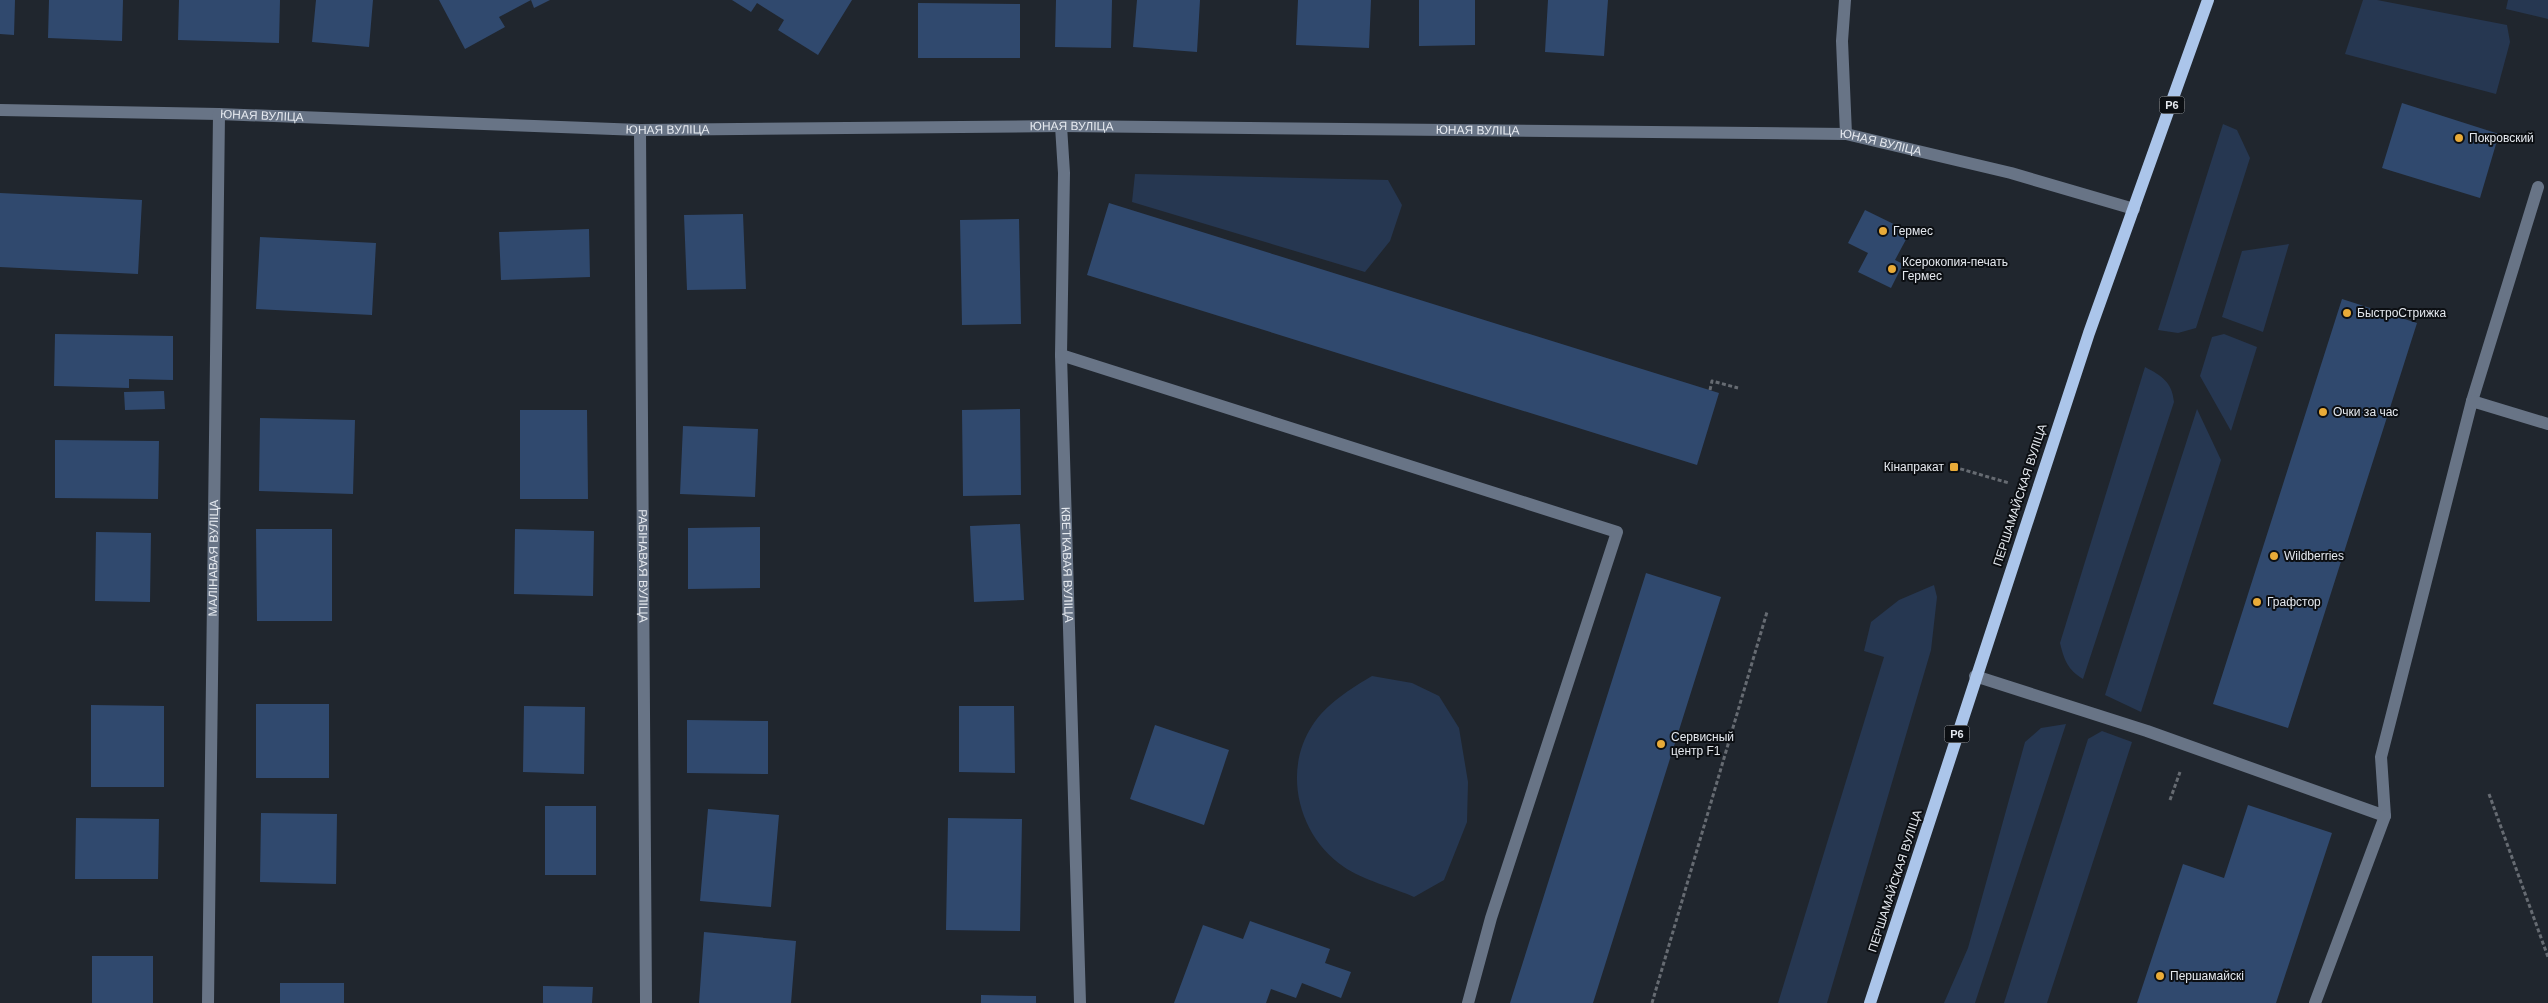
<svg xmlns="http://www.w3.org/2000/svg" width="2548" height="1003" viewBox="0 0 2548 1003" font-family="Arial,sans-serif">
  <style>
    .green { fill: #263751 }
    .building { fill: #30496e }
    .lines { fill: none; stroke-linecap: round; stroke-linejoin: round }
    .path { stroke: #666b72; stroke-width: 3; stroke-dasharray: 4 2.5; stroke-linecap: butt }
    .minor { stroke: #687486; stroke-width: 12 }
    .major { stroke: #abc5ea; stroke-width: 12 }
    .poi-dot { fill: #e9ab38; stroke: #0c0f13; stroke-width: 2 }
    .labels { text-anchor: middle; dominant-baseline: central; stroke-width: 4; stroke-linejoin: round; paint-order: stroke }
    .shield { fill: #0c0f13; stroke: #a4a8ad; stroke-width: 1 }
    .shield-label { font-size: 11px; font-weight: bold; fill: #e5e9ef }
    .street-label { font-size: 12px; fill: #e5e9ef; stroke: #0c0f13 }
    .poi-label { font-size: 12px; fill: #e5e9ef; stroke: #0c0f13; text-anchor: start }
  </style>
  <rect width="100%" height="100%" fill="#20262e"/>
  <path class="green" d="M2363,0H2377L2507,25L2510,42L2496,94L2345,54Z
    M2508,0H2548V19L2506,9Z
    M2223,124L2237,130L2250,158L2196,328L2178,333L2158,330Z
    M1135,174L1388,180L1402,205L1390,241L1365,272L1132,202Z
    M2289,244L2263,332L2222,317L2242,251Z
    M2224,334L2257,347L2231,431L2200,376L2212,337Z
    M2145,367C2162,376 2172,382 2174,402L2083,679C2068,670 2064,660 2060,643Z
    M2197,409L2221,460L2141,712L2105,695Z
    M1934,585L1937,597L1931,650L1827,1003H1778L1884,657L1864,651L1871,622L1899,600Z
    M1372,676L1412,683L1439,696L1459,728L1468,782L1467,822L1444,880L1414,897C1394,888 1361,879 1344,867C1299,837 1282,772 1312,726C1326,704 1350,689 1372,676Z
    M2066,724L1975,1003H1944L1968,948L2025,742L2041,728Z
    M2102,731L2132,742L2047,1003H2004L2088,739Z"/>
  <path class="building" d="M0,0H15L14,35L0,34Z
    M49,0H123L122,41L48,38Z
    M179,0H280L279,43L178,40Z
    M316,0H373L369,47L312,42Z
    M439,0H550L534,8L531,0L499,17L505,27L465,49Z
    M732,0H852L818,55L778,30L784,20L757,3L751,12Z
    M1056,0H1112L1111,48L1055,47Z
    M1137,0H1200L1197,52L1133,47Z
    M1298,0H1371L1369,48L1296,45Z
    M1419,0H1475V45L1419,46Z
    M1548,0H1608L1604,56L1545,52Z
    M918,3L1020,4V58H918Z
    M2402,103L2499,134L2480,198L2382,168Z
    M0,193L142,200L138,274L0,267Z
    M1109,203L1719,393L1697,465L1087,275Z
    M1865,210L1910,232L1895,260L1903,264L1891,288L1858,272L1868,253L1848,243Z
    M743,214L746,289L687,290L684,215Z
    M1019,219L1021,324L962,325L960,220Z
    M589,229L590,277L501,280L499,232Z
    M260,237L376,243L372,315L256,309Z
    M2342,299L2417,323L2288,728L2213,704Z
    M55,334L173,336V380L129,379V388L54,386Z
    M164,391L165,409L125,410L124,392Z
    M1020,409L1021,495L963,496L962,410Z
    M520,410H587L588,499H520Z
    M260,418L355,420L353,494L259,491Z
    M683,426L758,429L755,497L680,494Z
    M55,440L159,441L158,499L55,498Z
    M1020,524L1024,600L974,602L970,526Z
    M760,527V588L688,589V528Z
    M256,529H332V621H257Z
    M515,529L594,531L593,596L514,594Z
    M96,532L151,533L150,602L95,601Z
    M1646,573L1721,597L1593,1003H1510Z
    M256,704H329V778H256Z
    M91,705L164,706V787H91Z
    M524,706L585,707L584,774L523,772Z
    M959,706H1014L1015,773L959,772Z
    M687,720L768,721V774L687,773Z
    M1155,725L1229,750L1204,825L1130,799Z
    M2248,805L2332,833L2276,1003H2137L2183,864L2224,878Z
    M545,806H596V875H545Z
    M708,809L779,815L771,907L700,901Z
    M261,813L337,814L336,884L260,882Z
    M76,818L159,819L158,879H75Z
    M948,818L1022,819L1020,931L946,930Z
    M1250,921L1330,949L1325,963L1351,972L1341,998L1302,983L1296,998L1271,989L1266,1003H1174L1203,925L1243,939Z
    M704,932L796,941L791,1003H699Z
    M92,956H153V1003H92Z
    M280,983H344V1003H280Z
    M543,986L593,987L592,1003H543Z
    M981,995L1036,996V1003H981Z"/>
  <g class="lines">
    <path class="path" d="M1710,390L1712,381L1738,388
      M1954,467L2009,483
      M2489,794L2548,957
      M2170,800L2180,772
      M1652,1003L1767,612"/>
    <g class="minor">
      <path d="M1845,0L1842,41L1846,134"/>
      <path id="s1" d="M0,110L219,114L640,130L1061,126L1846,134L2011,173L2134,209"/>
      <path id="s2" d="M1061,126L1064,173L1061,355L1080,1003"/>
      <path id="s3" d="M640,130L646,1003"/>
      <path d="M1061,355L1617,532L1491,918L1468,1003"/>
      <path d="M2472,401L2538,187"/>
      <path d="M1975,676L2147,731L2385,816L2381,757L2472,401L2548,424"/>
      <path id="s4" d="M208,1003L219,114"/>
      <path d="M2315,1003L2385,816"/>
    </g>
    <path class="major" d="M1870,1003L2089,333L2208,0"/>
  </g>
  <g class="poi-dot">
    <circle cx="2459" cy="138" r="5"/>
    <circle cx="1883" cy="231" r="5"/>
    <circle cx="1892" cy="269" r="5"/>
    <circle cx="2347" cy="313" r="5"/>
    <circle cx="2323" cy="412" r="5"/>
    <rect x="1949" y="462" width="10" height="10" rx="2.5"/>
    <circle cx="2274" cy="556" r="5"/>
    <circle cx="2257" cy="602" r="5"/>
    <circle cx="1661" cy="744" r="5"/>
    <circle cx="2160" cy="976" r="5"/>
  </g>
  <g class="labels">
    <g class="shield">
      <rect x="2159.5" y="96.5" width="25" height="17" rx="4"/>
      <rect x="1944.5" y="725.5" width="25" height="17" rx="4"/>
    </g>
    <g class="shield-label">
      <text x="2172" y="105">Р6</text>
      <text x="1957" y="734">Р6</text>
    </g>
    <g class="street-label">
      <text stroke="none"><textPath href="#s1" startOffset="262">ЮНАЯ ВУЛІЦА</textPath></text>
      <text stroke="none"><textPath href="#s1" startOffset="1072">ЮНАЯ ВУЛІЦА</textPath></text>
      <text stroke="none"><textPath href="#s1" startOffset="668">ЮНАЯ ВУЛІЦА</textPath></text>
      <text stroke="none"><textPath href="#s1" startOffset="1478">ЮНАЯ ВУЛІЦА</textPath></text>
      <text stroke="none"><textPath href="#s1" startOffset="1882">ЮНАЯ ВУЛІЦА</textPath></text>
      <text transform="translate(2020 495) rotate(-72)">ПЕРШАМАЙСКАЯ ВУЛІЦА</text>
      <text stroke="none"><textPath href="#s4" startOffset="445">МАЛІНАВАЯ ВУЛІЦА</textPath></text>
      <text stroke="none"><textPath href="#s2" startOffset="439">КВЕТКАВАЯ ВУЛІЦА</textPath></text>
      <text stroke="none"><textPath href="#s3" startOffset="436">РАБІНАВАЯ ВУЛІЦА</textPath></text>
      <text transform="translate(1895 881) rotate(-72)">ПЕРШАМАЙСКАЯ ВУЛІЦА</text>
    </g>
    <g class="poi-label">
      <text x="2469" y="138">Покровский</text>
      <text x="1893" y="231">Гермес</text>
      <text x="1902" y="262">Ксерокопия-печать<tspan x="1902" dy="14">Гермес</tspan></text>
      <text x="2357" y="313">БыстроСтрижка</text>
      <text x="2333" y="412">Очки за час</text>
      <text x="1944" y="467" text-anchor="end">Кінапракат</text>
      <text x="2284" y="556">Wildberries</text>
      <text x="2267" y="602">Графстор</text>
      <text x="1671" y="737">Сервисный<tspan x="1671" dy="14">центр F1</tspan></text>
      <text x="2170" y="976">Першамайскі</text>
    </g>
  </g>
</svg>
